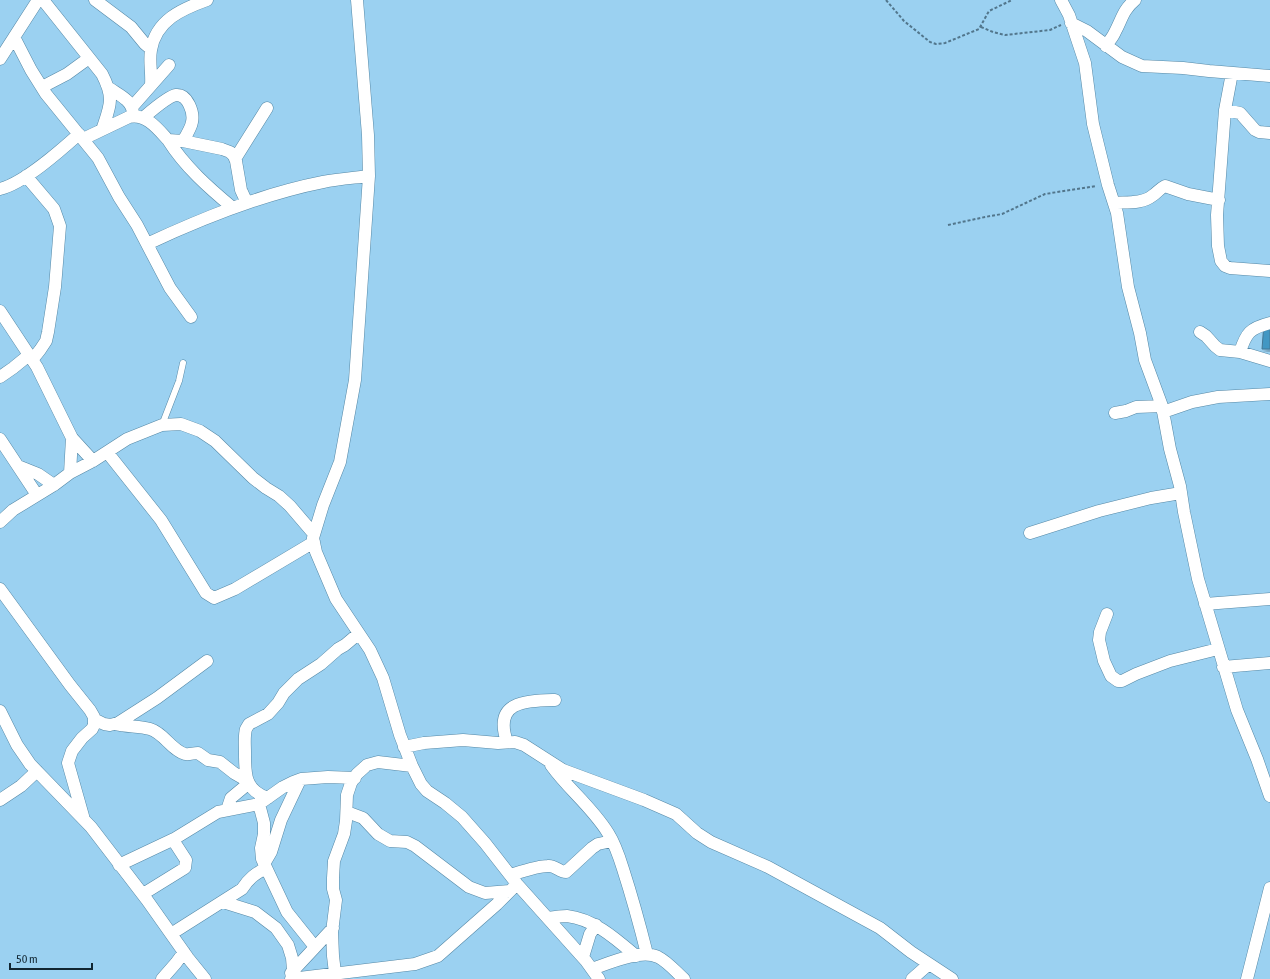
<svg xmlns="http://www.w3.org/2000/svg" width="1270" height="979" viewBox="0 0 1270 979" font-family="'Asap Condensed',sans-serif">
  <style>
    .building { fill: #4397c3; stroke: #447794; filter: url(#shadow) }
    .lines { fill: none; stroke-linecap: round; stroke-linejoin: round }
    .service-casing { stroke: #5588a6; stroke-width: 7 }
    .minor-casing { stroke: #5588a6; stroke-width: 13 }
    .path { stroke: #52768c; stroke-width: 2; stroke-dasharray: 3 2; stroke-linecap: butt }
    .service { stroke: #fff; stroke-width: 6 }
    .minor { stroke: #fff; stroke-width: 12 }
  </style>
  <defs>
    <filter id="shadow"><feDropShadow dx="3.5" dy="3.5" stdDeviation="2" flood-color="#0004"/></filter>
  </defs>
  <rect width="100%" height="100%" fill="#9bd1f1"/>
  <path class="building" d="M1264,323H1270V349H1262Z"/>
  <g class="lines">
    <defs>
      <path id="service" d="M162,425L179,381L183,363"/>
      <path id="minor" d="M43,0L102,74C115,99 110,106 102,130
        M95,0L131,27L145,44L151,49
        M357,0L368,135L369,176L355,380L340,462L323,505L313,538L316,552L336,599L370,650L383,678L400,735L412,766L421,784L427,791L445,803L462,817L485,843L517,884L586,961L599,979
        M1061,0L1069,15L1085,63L1093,124L1108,185L1117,213L1128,287L1140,333L1145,360L1162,406L1170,449L1180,486L1184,512L1198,579L1237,710L1257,759L1270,796
        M1071,23L1087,31L1122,57L1142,66L1183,68L1209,71L1270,76
        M14,37L31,70L46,94L98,158L119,197L137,225L170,288L191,317
        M1106,46C1109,41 1113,37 1115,32C1122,19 1123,10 1135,0
        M0,59L38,0
        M1232,73L1225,110L1217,215L1218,246L1221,261L1225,266L1230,268L1270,271
        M151,84C152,73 149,62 151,50C156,20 182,9 207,0
        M42,87L67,74L89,58
        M109,88C119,95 132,100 133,113
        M132,107L169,65
        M1225,110L1240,113L1255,130L1259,132L1270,133
        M143,118C150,112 168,96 176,95C188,94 194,113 192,122C191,128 186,136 183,141
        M83,139L129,117C146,113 158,129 168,140L183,141L222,149L230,152L234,156L236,161L241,190L247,203
        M168,140C185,167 209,188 233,208
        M235,159L267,108
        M26,176L54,209L60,226L55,287L48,332L46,341L40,350L32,360
        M0,189C24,183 60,151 79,134
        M1114,203C1125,202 1142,204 1152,196C1157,193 1159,189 1165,186L1188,194L1219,200
        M147,244C203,218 262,194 323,182C338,179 353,178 369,176
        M0,311L37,367L72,438L93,461
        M1200,332L1206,336L1215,346L1220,350L1240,352L1270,361
        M1240,352C1246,333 1250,328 1270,323
        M0,377L13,368L29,355
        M1163,412L1192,402L1218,397L1270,394
        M1115,413L1126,411L1136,407L1162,406
        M0,439L37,495
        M107,452L161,520L206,593L214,598L235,589L314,542
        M18,466L38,474L54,485
        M70,473L72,438
        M0,522L13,510L54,485L70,473L93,461L127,439L162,425L181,424L200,431L215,441L253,478L266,488L279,496L290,506L314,534
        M1030,533L1099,511L1151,498L1181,493
        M0,589L70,685L90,710L94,717V725L92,729L82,738L72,751L68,763L83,816
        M1205,604L1270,599
        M1107,614L1100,632L1099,640L1104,661L1111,676L1118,681H1122L1136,674L1170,661L1218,649
        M1223,667L1270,663
        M0,711L17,745L30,764L91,827L147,900L188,958L205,979
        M94,719L104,724L110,725L118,723L157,698L207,661
        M115,724C126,727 140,726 150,729C164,733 171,750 185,754C189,755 193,753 198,753L208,760L220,762L234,773L248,781
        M507,742C493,701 525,701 555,700
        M404,747L424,743L463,740L498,743L515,742L524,745L563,770L644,800L676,814L697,833L711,842L768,867L880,928L911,952L952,979
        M551,765C568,789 592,807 608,833C615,844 619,856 623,869C632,897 640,926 647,954
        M268,798C244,790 245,773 245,752C245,744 244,736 246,729L249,724L268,714L278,703L284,693L298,679L321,664L338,649L345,645L358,634
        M0,800L21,786L37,771
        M259,804L264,823V834L261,848L262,859L287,912L315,947
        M227,810L231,798L249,783
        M347,812L363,818L378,834L390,841L407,842L415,846L469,887L485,893L510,891
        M264,864L271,852L281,820L300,780
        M119,865L174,839L218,812L259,804L283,787L293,782L301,779L328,777L355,778
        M510,875C520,872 538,866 548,866C555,865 559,872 566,872L592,848L598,844L612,841
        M143,894L185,868L186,860L173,840
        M223,902L255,912L276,928L288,945L292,958L293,970
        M548,918C554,917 561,916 567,916C594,919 616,939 636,956
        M171,934L242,889C249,878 255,874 266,868
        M583,957L590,934L596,925
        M592,969C609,963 641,949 658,957C668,962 676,972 684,979
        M291,973L333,928
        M335,973L333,956L332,932L336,900L333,889V878L334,861L344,834L346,821L347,795L351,783L357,774L367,765L378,762L412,766
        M162,979L176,963L184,952
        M291,979L415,964L438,956L497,904L517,884
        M912,979L929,964
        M1247,979L1270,888"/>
    </defs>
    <use href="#service" class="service-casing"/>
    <use href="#minor" class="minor-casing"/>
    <path class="path" d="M886,0L904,21L930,42L936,44L945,43L979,29L989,11L1012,0
      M981,27L993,32L1005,35L1050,30L1061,25
      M948,225L985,217L1002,214L1045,194L1096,186"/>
    <use href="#service" class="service"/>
    <use href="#minor" class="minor"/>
  </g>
  <path d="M10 963v6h82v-6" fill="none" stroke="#112632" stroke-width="2"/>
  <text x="16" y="963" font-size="12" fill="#112632" stroke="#9bd1f1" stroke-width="3" paint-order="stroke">50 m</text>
</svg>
